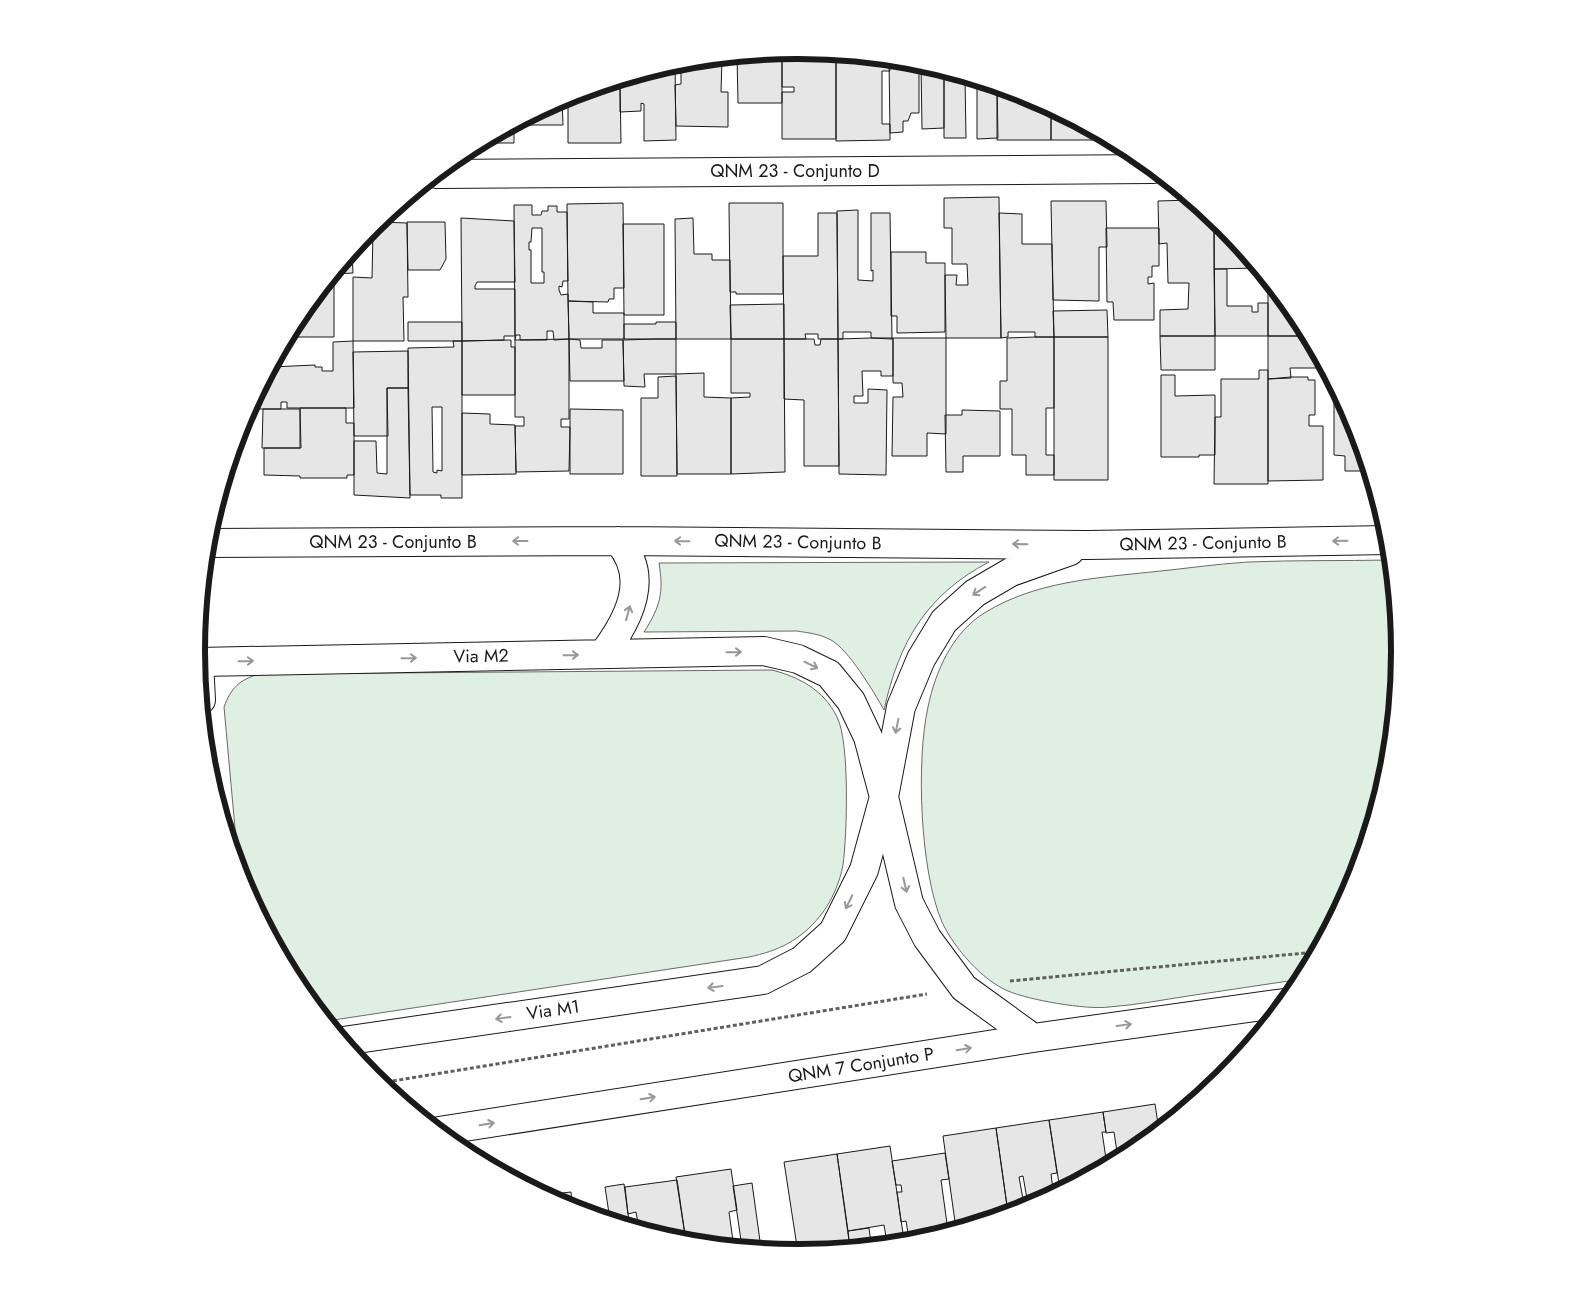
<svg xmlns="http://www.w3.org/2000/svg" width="1596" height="1303" viewBox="0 0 1596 1303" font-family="Jost,sans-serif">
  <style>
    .green { fill: #e0efe3; stroke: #6a6a6a }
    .building { fill: #e6e6e6; stroke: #1a1a1a; fill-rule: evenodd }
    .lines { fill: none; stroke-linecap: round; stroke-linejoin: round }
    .minor-casing { stroke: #1a1a1a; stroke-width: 30 }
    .major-casing { stroke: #1a1a1a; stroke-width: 30 }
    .path { stroke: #5f5f5f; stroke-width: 3; stroke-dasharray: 4 2.5; stroke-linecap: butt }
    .minor { stroke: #fff; stroke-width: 28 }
    .major { stroke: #fff; stroke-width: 28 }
    .oneway { stroke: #989898 }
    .labels { text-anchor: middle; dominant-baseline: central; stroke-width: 4; stroke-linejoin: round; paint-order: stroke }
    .street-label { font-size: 18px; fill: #1a1a1a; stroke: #fff }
    .rim { fill: none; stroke: #1a1a1a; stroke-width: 6 }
  </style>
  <rect width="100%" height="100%" fill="#fff"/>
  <path class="green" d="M1390,560L1399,652L1388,769L1354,882L1302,979C1264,985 1226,990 1188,996C1162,1000 1136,1005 1109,1007C1086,1010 1029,1000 1008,991C982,980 954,948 942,922C920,871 916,761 928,707C935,672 953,631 986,612C1035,582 1095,578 1151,572C1183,569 1215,564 1248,562C1295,560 1343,561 1390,560Z
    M989,562C926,595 899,642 884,710C874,692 848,649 831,640C820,634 809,633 797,631L644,632C660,607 664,593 659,563Z
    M772,670C799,677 824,690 837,717C850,742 847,835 843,865C840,882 831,903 820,916C801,940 778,951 749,957L327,1021L298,985L242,881L239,872L224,707C231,688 239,680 259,674Z"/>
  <path class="building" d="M798,50L836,54V139H782V92H794V87H782V52Z
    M782,52V103H738L737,56Z
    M836,54L889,59L890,71H882V124H890V140L836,141Z
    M722,58L721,92H728V127L676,126L675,85L681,84V73H675V63Z
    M889,59L919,63V113H911L908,121H903V132L890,133Z
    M675,63L676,140L644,141V104L641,103V111L620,112V80Z
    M921,63L944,70V128L922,129Z
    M944,70L965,77L966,138H944Z
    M620,80L621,143H568V96Z
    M977,80L997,86L998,138L977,139Z
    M997,86L1028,96L1051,108V140H997Z
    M562,99L563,125H514V124Z
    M1051,108L1105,137V140H1051Z
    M514,124V143H479Z
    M999,197L1001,338H946L945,275H957L956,285H968L967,264H952V228H944V198Z
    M1192,200L1214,218L1215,336H1160V310L1188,309L1189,283H1168L1167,243L1159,244L1158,201Z
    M1051,201H1106L1107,247H1099V301L1053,300Z
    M623,203L624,288H614V299H609L608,302L568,301L567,204Z
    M729,203H783V294H736V292H730Z
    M514,205H532V215H541L542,211H548V206H557V212H567L568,281H563L562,287L559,286V290L561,295L568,294L569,339L554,340L553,331H547V340H520V335H516L515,340ZM532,228H542V272H544V283H531V250H529V242H531Z
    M858,210V280L873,281V270L871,271V213H890L892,339L871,338V332H843V339H838L837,211Z
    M818,213H837L838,339H818V334H805L806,339H784L783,256H818Z
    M999,213L1022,214V244H1052L1054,337H1035V332H1008V337L1001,338Z
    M461,218L514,221L515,282H477L475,286V289H515V336H504V340L462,341Z
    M693,218L694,254H712V260H730L731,339H676L675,219Z
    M378,222L407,223L408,297H403L404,341H353V277L372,278L373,231H378Z
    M407,222H445L446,259L440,270H408Z
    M623,224H664V315H624Z
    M1214,227H1224L1258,268L1214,269Z
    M1106,228H1159V266H1152V277H1148V284L1154,283V320H1114L1113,302H1107Z
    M352,251L353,273L334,274Z
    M891,252H926V263H945V332L897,333V316H891Z
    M1214,269H1227V306H1252V312H1258V303H1268V336H1215Z
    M334,274V337H288L298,317Z
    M1268,280L1298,318L1308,336H1268Z
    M568,301L593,302V313H624V339H569Z
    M784,304V339H731L730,305Z
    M1107,310L1108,337H1054L1053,311Z
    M408,322H462V341H408Z
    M656,322H676V339H624V324H656Z
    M1160,336H1215V370H1161Z
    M1268,336H1308L1322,362V368H1290L1291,378L1268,379Z
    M1035,337H1054V408H1046V455H1054V475H1026V455H1012V409H1000V381H1007V338Z
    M1054,337H1108V480H1054Z
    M871,338H893V376H881V371H862L863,396H854V403H868V389L887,390L886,475L839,474L838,339Z
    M893,338H946V434L927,433V456H892L893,397H903L902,383H893Z
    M569,339V419H561V427H570L569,471L516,472L515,426H524V417H515V340Z
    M569,339L580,340L581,348H602V340H623L624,381H570Z
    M656,339H676V374H644L645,387L624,386L623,340Z
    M731,339H784L785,472L731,474V398L750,397V393H731Z
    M784,339H814L815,345H820L821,339H838L839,466H804V400L784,399Z
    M511,340V347H515V395H462V341Z
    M353,341L354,408H287V402H281V409H249L271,367L315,365V367H322V371H333V342Z
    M453,341H462V498H441V495H410L408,348L454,347ZM432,407H442V471L437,470V473L433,472Z
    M408,351V388H387L388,436H354L353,352Z
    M1259,370H1268V484H1214L1215,417H1221V379H1259Z
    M704,373V397L731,398V474H677L676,374Z
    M1161,375H1175V396L1215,395V455H1199V457H1161Z
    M676,376L677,476H641V398H658V377Z
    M1291,377H1308V380H1315V415H1309V426H1323V480L1268,481V379Z
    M387,388H408L410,498L354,495V441H376L377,473L387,474Z
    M1334,399H1342L1354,422L1369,471H1345V456L1334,455Z
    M300,408H346V423H354V475H347V478H300V476L264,475V448H300Z
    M263,409H300L301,448H262Z
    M570,409L623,410V474H570Z
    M962,410L1000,411V456H963V472H946L945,415H962Z
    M462,413L490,414V424L515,425L516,474L462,475Z
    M1155,1104L1159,1130L1132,1152L1118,1159L1114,1132L1106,1133L1103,1112Z
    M1103,1112L1106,1132H1102L1107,1165L1060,1190L1049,1120Z
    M1172,1119L1159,1130L1158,1121Z
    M1049,1120L1057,1173L1051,1174L1053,1190H1056V1192L1028,1207L1008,1213L996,1128ZM1023,1176L1027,1199H1023L1019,1177Z
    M996,1128L1008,1213L956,1229L943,1136Z
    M890,1146L904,1240L887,1243L884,1225L848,1231L837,1154Z
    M945,1153L949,1179L941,1180L948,1231L919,1240V1237L909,1239L906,1221L901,1222L897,1192H902L901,1185H896L892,1161Z
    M837,1154L850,1248L798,1253L784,1162Z
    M731,1169L737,1210L729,1212L733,1241L708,1244L686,1242L676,1177Z
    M677,1180L678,1186L686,1242L639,1229L636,1212L628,1214L625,1187Z
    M752,1183L760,1241L761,1249L742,1247L733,1186Z
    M624,1184L628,1214L630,1226L610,1220L605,1187Z
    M571,1192L573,1209L546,1195Z
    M869,1228L871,1243L904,1240V1243L850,1248L848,1231Z
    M797,1248L798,1253L777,1251Z"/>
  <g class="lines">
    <defs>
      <path id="minor" d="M437,174L1153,169
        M199,662L201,700"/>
      <path id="major" d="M207,543L618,541L1088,545L1389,540
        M603,654C629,620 651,577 618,541
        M198,662L764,651L798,659L829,674L851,701L868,737L884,797L864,870L833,932L802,960L763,980L343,1041
        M1033,1038L964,988L927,938L909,903L884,797L901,707L921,659L944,621L975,593L1011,572L1070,551
        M439,1131L1033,1038L1284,1003"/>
    </defs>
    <use href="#minor" class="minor-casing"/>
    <use href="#major" class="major-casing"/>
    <path class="path" d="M1010,981L1316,952
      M380,1083L927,994"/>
    <use href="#minor" class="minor"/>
    <use href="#major" class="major"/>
  </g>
  <defs><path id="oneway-shaft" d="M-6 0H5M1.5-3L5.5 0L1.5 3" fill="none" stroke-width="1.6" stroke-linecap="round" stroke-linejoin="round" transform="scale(1.25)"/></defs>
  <g class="oneway">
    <use href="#oneway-shaft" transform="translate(520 541) rotate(180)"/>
    <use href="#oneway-shaft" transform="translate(682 541) rotate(-179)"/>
    <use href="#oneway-shaft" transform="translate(1340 541) rotate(179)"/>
    <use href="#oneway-shaft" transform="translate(1020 544) rotate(-179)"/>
    <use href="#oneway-shaft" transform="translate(979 591) rotate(147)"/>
    <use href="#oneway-shaft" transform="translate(628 613) rotate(-75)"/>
    <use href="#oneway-shaft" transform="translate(734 652) rotate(-1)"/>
    <use href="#oneway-shaft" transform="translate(571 655) rotate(-1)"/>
    <use href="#oneway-shaft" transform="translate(409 658) rotate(-1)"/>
    <use href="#oneway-shaft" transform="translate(246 661) rotate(-1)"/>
    <use href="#oneway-shaft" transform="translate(811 665) rotate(26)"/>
    <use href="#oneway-shaft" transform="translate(897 726) rotate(101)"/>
    <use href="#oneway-shaft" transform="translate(905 885) rotate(77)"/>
    <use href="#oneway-shaft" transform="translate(849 902) rotate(116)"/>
    <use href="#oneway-shaft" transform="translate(715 987) rotate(172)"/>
    <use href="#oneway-shaft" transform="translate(503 1018) rotate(172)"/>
    <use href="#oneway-shaft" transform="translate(1124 1025) rotate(-8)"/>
    <use href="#oneway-shaft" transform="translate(964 1049) rotate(-9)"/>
    <use href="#oneway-shaft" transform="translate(648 1098) rotate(-9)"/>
    <use href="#oneway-shaft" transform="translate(487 1124) rotate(-9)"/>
  </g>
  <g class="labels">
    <g class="street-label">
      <text x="795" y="171">QNM 23 - Conjunto D</text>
      <text x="393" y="542">QNM 23 - Conjunto B</text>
      <text transform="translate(798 542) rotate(1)">QNM 23 - Conjunto B</text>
      <text transform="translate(1203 543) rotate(-1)">QNM 23 - Conjunto B</text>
      <text transform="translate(481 656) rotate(-1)">Via M2</text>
      <text transform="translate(553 1010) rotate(-8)">Via M1</text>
      <text transform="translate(861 1065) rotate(-9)">QNM 7 Conjunto P</text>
    </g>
  </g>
  <path d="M0 0H1596V1303H0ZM797 59H799A592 592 0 0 1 1391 651V652A592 592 0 0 1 799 1244H797A592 592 0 0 1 205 652V651A592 592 0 0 1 797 59Z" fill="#fff" fill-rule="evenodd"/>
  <path class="rim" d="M797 59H799A592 592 0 0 1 1391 651V652A592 592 0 0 1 799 1244H797A592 592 0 0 1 205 652V651A592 592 0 0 1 797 59Z"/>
</svg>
